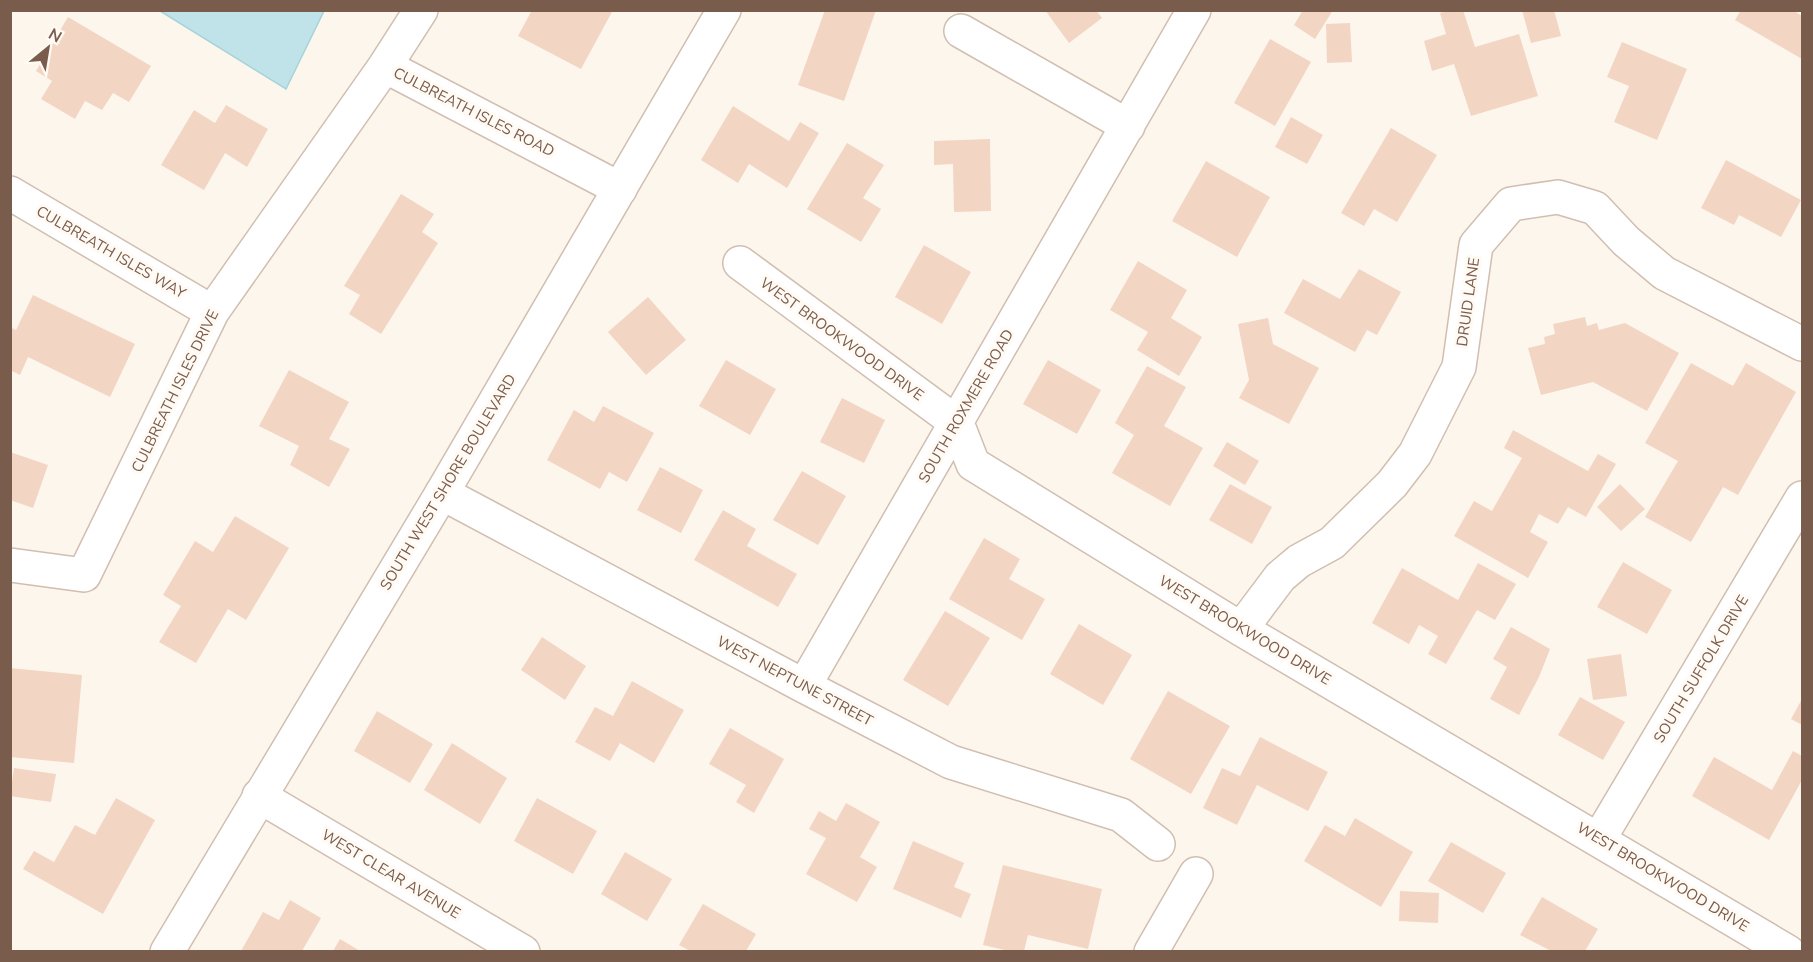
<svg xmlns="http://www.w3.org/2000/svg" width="1813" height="962" viewBox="0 0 1813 962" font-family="'Nunito Sans',sans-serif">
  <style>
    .water { fill: #bfe3e8; stroke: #a5d3da; stroke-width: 1.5 }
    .building { fill: #f3d5c3 }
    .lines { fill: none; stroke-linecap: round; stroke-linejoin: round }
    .minor-casing { stroke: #d1beb0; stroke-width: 36 }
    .tertiary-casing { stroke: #d1beb0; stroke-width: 36 }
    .minor { stroke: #fff; stroke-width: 33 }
    .tertiary { stroke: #fff; stroke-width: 33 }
    .labels { text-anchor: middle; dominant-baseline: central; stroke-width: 6; stroke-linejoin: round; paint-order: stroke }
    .street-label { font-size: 15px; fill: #7a5c4d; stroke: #fffaf3 }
  </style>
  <rect width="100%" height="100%" fill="#fdf6ec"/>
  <path class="water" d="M160,11H324L286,89Z"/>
  <path class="building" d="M532,10H613L581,69L518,36Z
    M825,10H876L844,101L798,85Z
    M1045,10H1096L1102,18L1069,43Z
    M1303,10H1333L1315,39L1294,25Z
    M1449,10H1463L1475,47L1519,34L1538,96L1471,116L1454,64L1432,71L1424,41L1446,34L1440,13Z
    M1522,10H1554L1561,36L1531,43Z
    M1741,10H1793L1802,16V59L1735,20Z
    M68,17L151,66L129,102L113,93L102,110L85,101L75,119L41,99L52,81L36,71Z
    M1350,23L1352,62L1327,63L1326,24Z
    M1270,39L1311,62L1275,126L1234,103Z
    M1622,42L1687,69L1657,140L1614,122L1629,86L1607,77Z
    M226,105L268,129L247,167L225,153L204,190L161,165L194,110L215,123Z
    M733,106L789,141L800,122L819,133L787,188L749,164L738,183L701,160Z
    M1291,117L1323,135L1307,164L1275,147Z
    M1391,128L1437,155L1397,222L1374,209L1364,226L1341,213Z
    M990,139L991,211L954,212L953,164L934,165V141Z
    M847,143L884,165L863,198L881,209L861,242L807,209Z
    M1726,160L1801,200L1781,237L1739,215L1734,225L1701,208Z
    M1206,161L1270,197L1237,257L1172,221Z
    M401,194L434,214L422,232L438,243L381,334L349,314L360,295L344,286Z
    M924,245L971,272L942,324L895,297Z
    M1138,261L1187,290L1171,318L1202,337L1179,376L1137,350L1148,332L1110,310Z
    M1359,269L1401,292L1377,335L1367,330L1355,352L1284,313L1303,279L1340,299Z
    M33,295L135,344L110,397L28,357L20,375L10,370V327L16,330Z
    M648,297L686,340L646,375L608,332Z
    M1585,317L1587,326L1597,323L1599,330L1625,323L1679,353L1647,411L1593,382L1541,395L1528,348L1545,344L1544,337L1555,334L1553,324Z
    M1268,318L1273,344L1319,368L1289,424L1239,398L1249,380L1238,324Z
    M726,360L776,389L750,435L699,406Z
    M1048,360L1101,390L1077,434L1023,404Z
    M1691,363L1733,386L1746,363L1796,392L1738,495L1723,487L1691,542L1645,517L1678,461L1645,443Z
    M1147,366L1186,387L1164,426L1203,448L1170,506L1112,473L1134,435L1115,423Z
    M289,370L349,402L329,439L350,449L329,487L290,465L299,446L259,426Z
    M842,398L885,420L864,463L820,442Z
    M603,406L654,433L627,482L609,472L600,489L547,460L574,410L594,422Z
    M1513,430L1588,471L1598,454L1616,464L1586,517L1568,507L1558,524L1539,514L1530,532L1548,542L1528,578L1454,536L1474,501L1492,511L1522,458L1504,448Z
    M1227,442L1259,461L1245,485L1213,466Z
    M10,452L48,465L33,508L10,500Z
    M660,467L703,490L681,533L637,510Z
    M802,471L846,496L818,545L773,520Z
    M1230,484L1272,507L1252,544L1209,520Z
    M1620,484L1645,509L1621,531L1597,507Z
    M723,510L756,529L747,546L797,574L778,607L694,560Z
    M235,516L289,548L246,620L228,609L196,663L159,642L181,606L163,595L195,541L213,552Z
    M984,538L1020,559L1009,579L1045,599L1022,640L949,599Z
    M1623,562L1672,590L1647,634L1597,607Z
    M1478,563L1516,584L1495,620L1477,610L1446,664L1428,654L1438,636L1419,625L1409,644L1372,623L1402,568L1458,600Z
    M945,611L990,638L948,706L903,680Z
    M1079,624L1132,655L1103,705L1050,674Z
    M1511,627L1550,649L1539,677L1519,715L1490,699L1507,667L1493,659Z
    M542,637L586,666L565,700L521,670Z
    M1621,654L1627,696L1593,700L1587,659Z
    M10,668L82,675L74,763L10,757Z
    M632,681L684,710L654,763L620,743L610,761L575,742L595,707L613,716Z
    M1168,691L1230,726L1191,794L1130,759Z
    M1580,697L1625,722L1603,760L1558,735Z
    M1802,699V725L1791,719Z
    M377,711L433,744L410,783L354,751Z
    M730,728L784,759L754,813L736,802L746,785L709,764Z
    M1260,737L1328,772L1308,811L1257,785L1237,825L1203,808L1222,768L1240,776Z
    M452,743L507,778L480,824L424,790Z
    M1793,751L1802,756V780L1769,840L1692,796L1714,757L1772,790Z
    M14,768L56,774L51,802L10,796Z
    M116,798L155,820L103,914L23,869L34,851L54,862L75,825L95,835Z
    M537,798L597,831L573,874L514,841Z
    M846,803L880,822L860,857L877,867L857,902L806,874L826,838L809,829L819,811L836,821Z
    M1355,818L1413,852L1381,907L1304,861L1325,825L1345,836Z
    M913,841L964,863L954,887L971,894L961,918L893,889Z
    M1451,842L1506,873L1483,913L1428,881Z
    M625,852L672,879L647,921L601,894Z
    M1003,865L1102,889L1088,949L1028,935L1024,951H1009L983,945Z
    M1400,891L1439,893L1438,923L1399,921Z
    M1542,897L1598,929L1585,951H1551L1520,935Z
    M290,900L321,918L302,951H241L263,912L279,920Z
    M703,904L756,934L746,951H690L679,945Z
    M340,939L360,951H333Z"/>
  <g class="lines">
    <defs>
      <path id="minor" d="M961,31L1128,126
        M385,66L620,189
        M10,193L212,312
        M740,263L957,423L973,464L1241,629L1788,952
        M442,493L804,686L951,762L1121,815L1158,844
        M10,565L84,575L212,312L385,66L421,10
        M1241,629L1280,577L1299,561L1332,543L1392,484L1415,454L1459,367L1476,245L1511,204L1558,197L1595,208L1626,241L1664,273L1802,344
        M804,686L1194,10
        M259,796L523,952
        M1599,839L1802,498
        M1151,952L1196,874"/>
      <path id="tertiary" d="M167,952L442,493L724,10"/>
    </defs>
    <use href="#minor" class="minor-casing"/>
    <use href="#tertiary" class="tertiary-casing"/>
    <use href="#minor" class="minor"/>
    <use href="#tertiary" class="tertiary"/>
  </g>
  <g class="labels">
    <g class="street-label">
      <text transform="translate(474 112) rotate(27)">CULBREATH ISLES ROAD</text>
      <text transform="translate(111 252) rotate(30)">CULBREATH ISLES WAY</text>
      <text transform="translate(1468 302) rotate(-82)">DRUID LANE</text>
      <text transform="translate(842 339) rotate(36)">WEST BROOKWOOD DRIVE</text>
      <text transform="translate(175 391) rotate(-64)">CULBREATH ISLES DRIVE</text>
      <text transform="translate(966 406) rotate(-60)">SOUTH ROXMERE ROAD</text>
      <text transform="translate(448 482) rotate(-59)">SOUTH WEST SHORE BOULEVARD</text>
      <text transform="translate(1245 630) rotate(31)">WEST BROOKWOOD DRIVE</text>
      <text transform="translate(1701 669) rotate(-59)">SOUTH SUFFOLK DRIVE</text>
      <text transform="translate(795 681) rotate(28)">WEST NEPTUNE STREET</text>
      <text transform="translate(391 874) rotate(31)">WEST CLEAR AVENUE</text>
      <text transform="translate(1663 877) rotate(31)">WEST BROOKWOOD DRIVE</text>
    </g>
  </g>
  <rect width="1813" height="962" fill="none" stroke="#7a5c4d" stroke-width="24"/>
  <g transform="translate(48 48) rotate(30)" stroke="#fffaf3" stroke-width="4.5" paint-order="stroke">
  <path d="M0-4.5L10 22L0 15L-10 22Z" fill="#7a5c4d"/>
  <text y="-9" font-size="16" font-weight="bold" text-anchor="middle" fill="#7a5c4d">N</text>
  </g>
</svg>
